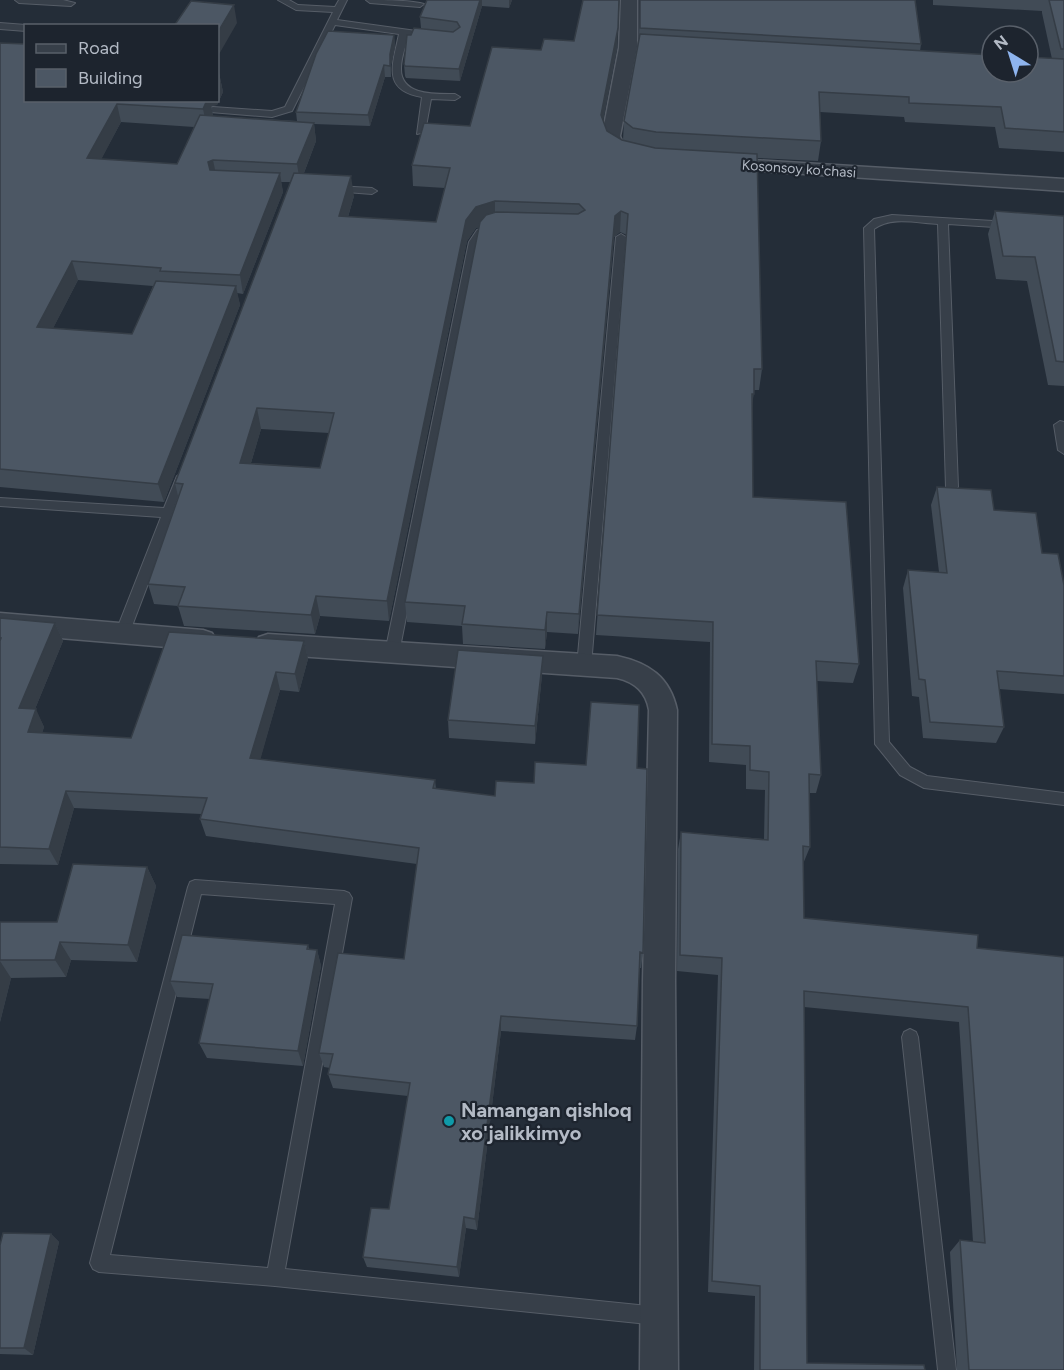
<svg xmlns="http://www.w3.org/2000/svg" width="1064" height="1370" viewBox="0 0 1064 1370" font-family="Figtree,sans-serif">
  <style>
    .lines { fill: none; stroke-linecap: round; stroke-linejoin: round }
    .service-casing { stroke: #565d67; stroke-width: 2 }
    .minor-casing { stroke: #565d67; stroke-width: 3 }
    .service { fill: #373f49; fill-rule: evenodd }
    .minor { fill: #373f49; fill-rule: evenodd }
    .wall { fill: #414b56; fill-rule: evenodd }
    .shaded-wall { fill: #353d46 }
    .building { fill: #4c5764; stroke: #353d46; stroke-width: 1.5; fill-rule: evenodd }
    .culture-dot { fill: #0f9aa8; stroke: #1d242e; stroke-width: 2 }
    .labels { text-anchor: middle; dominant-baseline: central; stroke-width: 4.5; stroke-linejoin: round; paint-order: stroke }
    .far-street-label { font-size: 14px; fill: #b3bac5; stroke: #1d242e }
    .near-poi-label { font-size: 20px; font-weight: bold; fill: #b3bac5; stroke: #1d242e; text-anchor: start }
  </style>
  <rect width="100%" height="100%" fill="#242d38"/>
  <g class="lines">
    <defs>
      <path id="service" d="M15,0H63L75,3L71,6L19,3Z
        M278,0H289L298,5L335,7L339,0H347L337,20L431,33L432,35L428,38L408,35C406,46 401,57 401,68C400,96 436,94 455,94L460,97L455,100L431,99L425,132L417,134L422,97C381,90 393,64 399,34L335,25L292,111L272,117L210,112V108L213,107L272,111L285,107L333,12L296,10Z
        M366,0C382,0 410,0 424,4L420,7L370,3Z
        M0,23L26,25V31L0,29Z
        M336,186L372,188L377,191L372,194L333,191L331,189Z
        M892,215L1010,222L1015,225L1010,228L948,224L958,487L952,491L946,487L938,224C917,223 891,216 874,229L889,742L910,767L927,776L1064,793V805L924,788L900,775L875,744L864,228L874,219Z
        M491,226L496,229C490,235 486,232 479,242L399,653L397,657H387L385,653L469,242L477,230Z
        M621,234L626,237L591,666L589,670H579L577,666L616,237Z
        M1060,421L1064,422V454L1058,450L1054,425Z
        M183,472L189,476L129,634L122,639L115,634L161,517L0,506V498L164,508L177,476Z
        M195,880L344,891L349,893L352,898L285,1269L658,1307L664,1310L667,1316L664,1322L658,1325L275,1286L99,1272L93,1269L90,1263L188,887L190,882ZM201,894L335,904L268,1268L110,1255Z
        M910,1029L916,1032L918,1037L956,1370H938L902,1037L904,1032Z"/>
      <path id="minor" d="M621,0H637V48L620,136L623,144L642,153L645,157L642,161C625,165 605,154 602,136L619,48Z
        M721,158L1064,179V191L714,168L711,164L714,160Z
        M0,613L203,630L212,633L216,640L212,647L203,650L0,633Z
        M268,634L617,656C649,663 670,677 677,710L675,981L678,1370H640L643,981L649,710C646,692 635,682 617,678L268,654L259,651L255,644L259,637Z"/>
    </defs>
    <use href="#service" class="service-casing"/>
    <use href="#minor" class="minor-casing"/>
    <use href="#service" class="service"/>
    <use href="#minor" class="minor"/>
  </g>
  <path class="wall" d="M427,0H512L509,8L482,6L460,81L406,78L405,76L404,64L411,35L421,28L420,17Z
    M640,0H915L921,44L920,51L1052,59L1042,13V11L933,5V0H1064V152L999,148L995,127L905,122L904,117L820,112L821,141L818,161L757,158L762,369L759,390H754L752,408L753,497L859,664L853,683L817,681L821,775L816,793H810V847L803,864L804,918L977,948L1064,1370H957L950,1252L960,1240L973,1242L959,1022L804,1007L807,1363L925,1370H754L755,1296L708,1292L718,975L677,971L678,849L681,832L764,839L765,790L746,789V765L709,762L710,642L596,635L627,235L620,232L614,237L578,634L547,632L545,649L463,644L462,626L407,622L405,602L479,227L476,228L467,241L389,621L320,616L315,634L184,626L178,606L154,604L148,584L178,496L175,483L291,182H281L283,192L243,294L237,293L240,305L164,502L0,487V43L26,100L219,73L223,92L217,105L211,106L213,115L212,116L297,121L296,112L394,35L395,46L391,65V77H385L370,126L314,124L316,141L304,173L354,196L348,217L436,222L445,188L413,186L412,165L470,126L541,50L617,48L603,120L607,131L623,140L624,121L639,35ZM121,122L194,127L177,164L101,159ZM78,280L153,286L132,334L53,328ZM261,429L329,433L320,468L251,463Z
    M995,211L1064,216V386L1048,385L1027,281L996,279L988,234Z
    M937,487L994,510L1042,553L1064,585V694L999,689L1004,727L996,743L923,738L919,697L912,696L903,588L908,570L939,572L931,505Z
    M0,618L55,623L63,641L35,709L44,727L42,733L131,738L304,641L308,659L299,692L280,690L260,759L435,780L436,789L495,796L534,783L637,768L643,953L641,968H639L637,1026L635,1040L501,1031L477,1230L466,1228L459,1277L367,1267L363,1257L389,1209L408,1096L333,1088L328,1074L330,1068L324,1067L319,1053L404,959L417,864L206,836L200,819L201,814L74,808L58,865L0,864Z
    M543,656L542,675L535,744L449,738L448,720Z
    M147,867L156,886L137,962L71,960L66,977L11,978L0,1022V922H57Z
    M308,945L309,949L317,950L321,966L303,1066L207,1058L199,1043L210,999L177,997L170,981Z
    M51,1234L59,1242L33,1355L0,1354V1245Z"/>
  <path class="shaded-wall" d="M480,0H482V6L460,81L459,69Z
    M509,0H512L509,8Z
    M234,5L237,23L218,56V32Z
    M618,28L617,48L600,136L601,115Z
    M394,35L395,46L391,65V77L390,54Z
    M384,65L385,77L370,126L368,115Z
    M219,73L223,92L217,105L211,106L213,115L207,128L203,109L206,100H218V78Z
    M117,104L121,122L92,177L87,158Z
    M314,123L316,141L300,183L297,164Z
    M213,160L217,179L212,181L208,162Z
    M280,173L283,192L243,294L240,275Z
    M351,176L354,196L342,237L339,216Z
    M495,201V222L476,228L467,241L389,621L387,601L466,220L476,207Z
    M621,211L620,232L614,237L578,634L579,614L615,216Z
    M72,261L78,280L44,346L37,327Z
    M236,286L240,305L164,502L158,484Z
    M257,408L261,429L245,483L240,463Z
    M316,596L320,616L315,634L311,615Z
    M547,612V632L545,649V630Z
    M55,623L63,641L28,726L19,708Z
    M304,641L308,659L299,692L295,674Z
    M543,656L542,675L535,744V726Z
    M276,672L280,690L256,775L250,758Z
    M36,709L44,727L36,750L28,732Z
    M66,791L74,808L58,865L49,849Z
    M147,867L156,886L137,962L128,945Z
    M60,942L71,960L66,977L55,960Z
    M317,950L321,966L303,1066L298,1051Z
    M0,961L11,978L0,1022Z
    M501,1016V1031L477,1230L475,1219Z
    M464,1217L466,1228L459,1277L457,1267Z
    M51,1234L59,1242L33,1355L24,1348Z"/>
  <path class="building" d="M427,0H480L459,69L405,66L404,64L407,35H411L414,28L453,32L460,27L457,22L420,17Z
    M583,0H619L618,28L601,115L607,131L622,140L655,148L757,154L762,369H754V394H752L753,497L846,502L859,664L816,661L821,775L809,774L810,847L803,846L804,918L978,935L977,948L1064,957V1370H969L960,1240L985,1243L968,1007L804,991L807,1363L924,1365L925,1370H760V1286L712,1281L722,958L680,955L681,832L768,840L769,772L750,770V746L712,744L713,622L597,615L628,214L621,211L615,216L579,614L547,612L545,630L462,624L465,606L405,602L480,222L486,215L496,212L578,214L585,210L579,204L495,201L476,207L466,220L387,601L316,596L311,615L178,606L185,587L148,584L183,484L175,483L294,173L351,176L339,216L436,222L450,168L412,165L424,123L470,126L492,47L541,50L544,39L574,41ZM257,408L334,413L320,468L240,463Z
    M640,0H915L921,44L640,28Z
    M1049,0H1064V49H1061Z
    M191,1L234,5L218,32V26H174Z
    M328,31L394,35L390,54V66L384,65L368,115L296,112L316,54Z
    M640,34L992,55V72H1028V57L1064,59V132L1005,128L1001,107L909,103V97L819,92L821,141L656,132L633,128L624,121Z
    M0,43L26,44V100H207L203,109L117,104L87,158L177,164L200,115L314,123L297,164L213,160L208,162L210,170L280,173L240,275L160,271L161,268L72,261L37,327L132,334L156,281L236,286L158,484L0,469Z
    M995,211L1064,216V362L1056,361L1035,257L1003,256Z
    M937,487L991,490L994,510L1036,513L1042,553L1058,554L1064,585V676L997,671L1004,727L930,722L925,680L919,679L908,570L947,573Z
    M0,618L55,623L19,708L36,709L28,732L131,738L169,632L304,641L295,674L276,672L250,758L435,780L433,788L495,796L496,781L534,783L535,762L586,765L591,702L639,705L637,768L647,769L643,953L640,952L637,1026L501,1016L475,1219L464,1217L457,1267L363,1257L371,1208L389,1209L410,1083L328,1074L333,1054L319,1053L338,953L404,959L419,848L200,819L207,798L66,791L49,849L0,847V641L1,638H0Z
    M458,650L543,656L535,726L448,720Z
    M73,864L147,867L128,945L60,942L55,960H0V922H57Z
    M182,935L308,945L307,949L317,950L298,1051L199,1043L213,984L170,981Z
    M3,1233L51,1234L24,1348H0V1245Z"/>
  <circle class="culture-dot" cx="449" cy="1121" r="6"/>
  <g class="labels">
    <g class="far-street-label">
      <text transform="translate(799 169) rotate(4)">Kosonsoy koʻchasi</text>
    </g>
    <g class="near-poi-label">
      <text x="461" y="1110">Namangan qishloq<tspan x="461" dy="23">xo'jalikkimyo</tspan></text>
    </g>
  </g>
  <rect x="24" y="24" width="195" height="78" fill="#1d242e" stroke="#59606a" stroke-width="1.5"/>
  <rect x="36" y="44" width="30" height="9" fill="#373f49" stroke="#59606a" stroke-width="1.5"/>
  <text x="78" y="54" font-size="18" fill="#b3bac5">Road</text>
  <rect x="36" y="69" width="30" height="18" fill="#4c5764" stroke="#59606a" stroke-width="1.5"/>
  <text x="78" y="84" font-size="18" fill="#b3bac5">Building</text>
  <g transform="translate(1010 54) rotate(322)"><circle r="28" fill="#1d242e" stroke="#59606a" stroke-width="1.5"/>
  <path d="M0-4.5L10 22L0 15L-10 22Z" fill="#8eb4ee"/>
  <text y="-9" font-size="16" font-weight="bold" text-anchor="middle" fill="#b3bac5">N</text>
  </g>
</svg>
